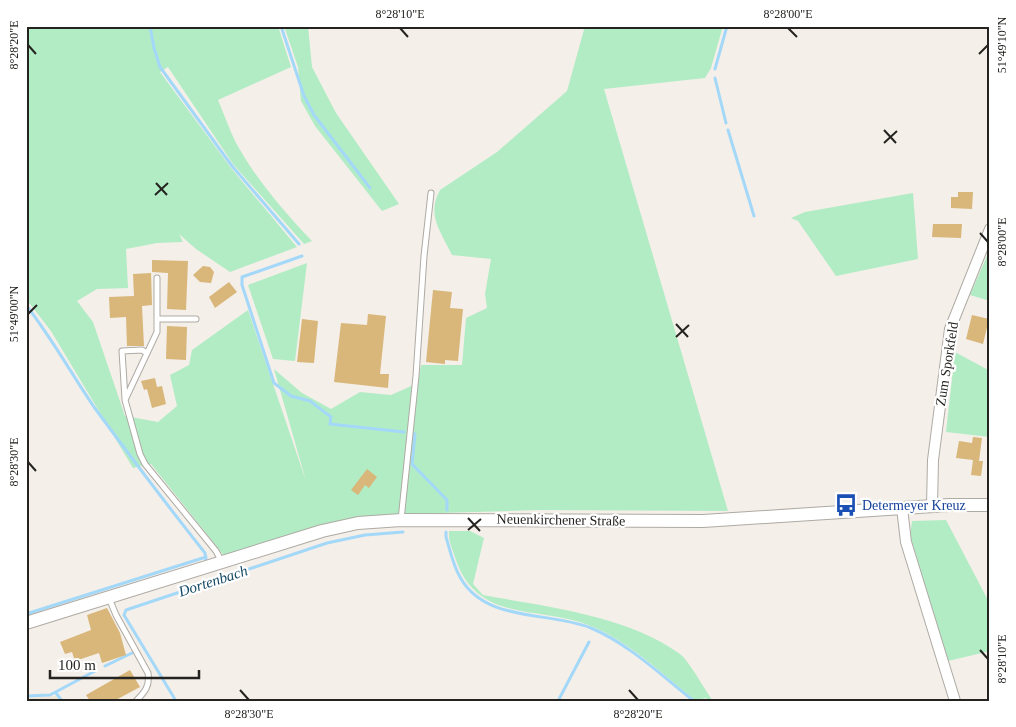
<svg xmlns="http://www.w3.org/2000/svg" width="1016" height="727" viewBox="0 0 1016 727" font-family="'Times New Roman',serif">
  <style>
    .built { fill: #ede5d7 }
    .green { fill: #b2ecc5 }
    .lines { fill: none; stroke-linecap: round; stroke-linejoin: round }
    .stream { stroke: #a4d8f9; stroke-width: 3 }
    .building { fill: #d9b679 }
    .service-casing { stroke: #aeaaa4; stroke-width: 7 }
    .minor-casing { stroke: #aeaaa4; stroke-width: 12 }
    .tertiary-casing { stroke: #aeaaa4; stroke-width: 14 }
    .service { stroke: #fff; stroke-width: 5 }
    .minor { stroke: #fff; stroke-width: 10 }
    .tertiary { stroke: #fff; stroke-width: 12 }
    .ticks { fill: none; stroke: #242320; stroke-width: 2 }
    .labels { text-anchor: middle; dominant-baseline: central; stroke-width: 4.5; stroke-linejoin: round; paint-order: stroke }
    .street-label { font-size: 14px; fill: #242320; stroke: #fff }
    .transit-label { font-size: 14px; fill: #164399; stroke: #fff; text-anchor: start }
    .water-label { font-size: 15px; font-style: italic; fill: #144864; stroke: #fff }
    .neatline { fill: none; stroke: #242320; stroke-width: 2 }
    .ticks-label { font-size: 12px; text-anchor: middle; fill: #242320 }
  </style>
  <rect width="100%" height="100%" fill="#f4efe9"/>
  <path class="built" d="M56,696L59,701H26V698Z"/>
  <path class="green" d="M26,26H278L291,67L218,100C224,114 229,129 236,143C256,179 284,212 312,241L304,244L233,164L168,67L160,72L231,168L297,247L230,272L196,249L179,234L183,242L157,243L126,249L128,288L97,289L77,301L93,322L125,416L158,422L177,406L170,375L189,365L192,350L248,310L306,481L274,369L302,393L331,409L360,392L391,395L418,383L421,365H462L466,318L487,308L485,294L491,259L452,255C441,232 426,215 440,190L497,152L567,91L585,26H723L711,68L705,78L604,89L728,511L540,510L405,514L225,557L151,464L133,468L51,331L26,299Z
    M284,26H308L312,67L336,113L399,204L382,211L315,126L301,101L298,67Z
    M913,193L918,259L836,276L798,221L791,218L805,212Z
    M990,249V301L970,295Z
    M307,263L295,361L273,359L248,285Z
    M955,352L990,371V437L946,432Z
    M946,520L990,604V651L948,661L910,535L912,521Z
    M449,531H470L484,538L473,584L483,595C547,607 626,615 680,654C689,661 705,690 713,701L705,698L696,701C663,675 630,642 591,626C540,605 478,624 456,560C453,550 448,541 449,531Z"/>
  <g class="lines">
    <path class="stream" d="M150,26L154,48L160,67L232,166L299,244
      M281,26L304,96L314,115L370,188
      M715,69L727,26
      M715,78L726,123
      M728,130L754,216
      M302,256L242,277V285L274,383L291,396L310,401L331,417L330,424L404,432
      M26,305C51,337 71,373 94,407C130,456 167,505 205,553L206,560
      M413,433L415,434L412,464L447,500V510
      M446,532V537C450,550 453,565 460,577C485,623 549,611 591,628C629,644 662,676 694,701
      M26,614L206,557
      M105,666L132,653
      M56,693L62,701
      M26,696L50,695L95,671
      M176,701L124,615L126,610L327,543L365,535L403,532
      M558,701L589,642"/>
  </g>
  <path class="building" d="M958,192H973L972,209L951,208V197H958Z
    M933,224H962L961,238L932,237Z
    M152,260L188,261L186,310L167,309L168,273L152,272Z
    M203,266L210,267L214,272L211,283L200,282L193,275Z
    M151,273L152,305L142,306L144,346H127L126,317L110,318L109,297L134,296L133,274Z
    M229,282L237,292L215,308L209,297Z
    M433,290L452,292L450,308L463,309L458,361L445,360V364L426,362Z
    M368,314L386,316L380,374H389L388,388L334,382L341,323L367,325Z
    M972,315L989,319L983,344L966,339Z
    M302,319L318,321L314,363L297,362Z
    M167,326L187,327L186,360L166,359Z
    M155,378L157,387L162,386L166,404L152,408L147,389L144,390L141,381Z
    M973,437L982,438L979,461H983L981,476L971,475L973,460L956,458L959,441L972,443Z
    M367,469L377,477L369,488L365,485L358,495L351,490Z
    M107,608L120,633L126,655L102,663L99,653L75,661L72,652L65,654L60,642L91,630L87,615Z
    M130,670L140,687L114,701H90L86,695Z"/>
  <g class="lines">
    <defs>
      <path id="service" d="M157,278V332L125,400L140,454L145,464L216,551L222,562
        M157,319H196
        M125,399L122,351L142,350L147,353
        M401,520L416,376L424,256L431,193
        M109,598L116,615L148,673C150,686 145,692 136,701"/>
      <path id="minor" d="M932,506L933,460L950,329L990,229
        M902,508L906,542L955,701"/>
      <path id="tertiary" d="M26,623L322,531L358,523L401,520L703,521L949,505H990"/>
    </defs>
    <use href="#service" class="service-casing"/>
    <use href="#minor" class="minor-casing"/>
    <use href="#tertiary" class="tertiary-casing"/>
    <use href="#service" class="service"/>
    <use href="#minor" class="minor"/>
    <use href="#tertiary" class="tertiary"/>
  </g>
  <path class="ticks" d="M400,28L408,37M788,28L797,37M28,45L36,54M979,54L988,45M884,130L896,143M884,143L897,131M156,183L167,195M155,195L168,183M980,233L988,242M28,314L37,305M676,324L688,337M676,337L689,325M28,462L36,471M468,518L480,531M468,530L481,519M980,650L988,659M240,690L249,700M629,690L638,700"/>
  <defs>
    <symbol id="bus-bare" viewBox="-9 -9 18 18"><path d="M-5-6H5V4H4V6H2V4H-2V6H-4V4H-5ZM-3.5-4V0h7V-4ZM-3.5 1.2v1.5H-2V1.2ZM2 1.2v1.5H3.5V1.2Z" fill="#1a4fb4" stroke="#fff" stroke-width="2.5" paint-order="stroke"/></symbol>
  </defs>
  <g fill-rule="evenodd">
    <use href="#bus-bare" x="830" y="489" width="32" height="32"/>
  </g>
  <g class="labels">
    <g class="street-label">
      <text transform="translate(947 364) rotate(-81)">Zum Sporkfeld</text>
      <text transform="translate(561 520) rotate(1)">Neuenkirchener Straße</text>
    </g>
    <g class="transit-label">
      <text x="862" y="505">Determeyer Kreuz</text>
    </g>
    <g class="water-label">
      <text transform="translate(213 581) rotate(-18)">Dortenbach</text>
    </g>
  </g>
  <rect width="1016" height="727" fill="none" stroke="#ffffff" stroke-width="55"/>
  <path d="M50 670v8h149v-8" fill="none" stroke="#242320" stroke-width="2.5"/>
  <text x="58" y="670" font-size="15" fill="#242320" stroke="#ffffff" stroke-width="4" paint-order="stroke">100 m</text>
  <rect x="28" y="28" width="960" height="672" class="neatline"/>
  <g class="ticks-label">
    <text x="400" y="18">8°28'10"E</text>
    <text x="788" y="18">8°28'00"E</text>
    <text transform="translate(1002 45) rotate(-90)" y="4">51°49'10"N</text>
    <text transform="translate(14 45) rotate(-90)" y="4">8°28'20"E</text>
    <text transform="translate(1002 242) rotate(-90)" y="4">8°28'00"E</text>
    <text transform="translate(14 314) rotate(-90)" y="4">51°49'00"N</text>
    <text transform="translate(14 462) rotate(-90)" y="4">8°28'30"E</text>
    <text transform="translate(1002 659) rotate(-90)" y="4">8°28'10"E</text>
    <text x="249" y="718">8°28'30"E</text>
    <text x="638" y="718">8°28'20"E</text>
  </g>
</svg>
